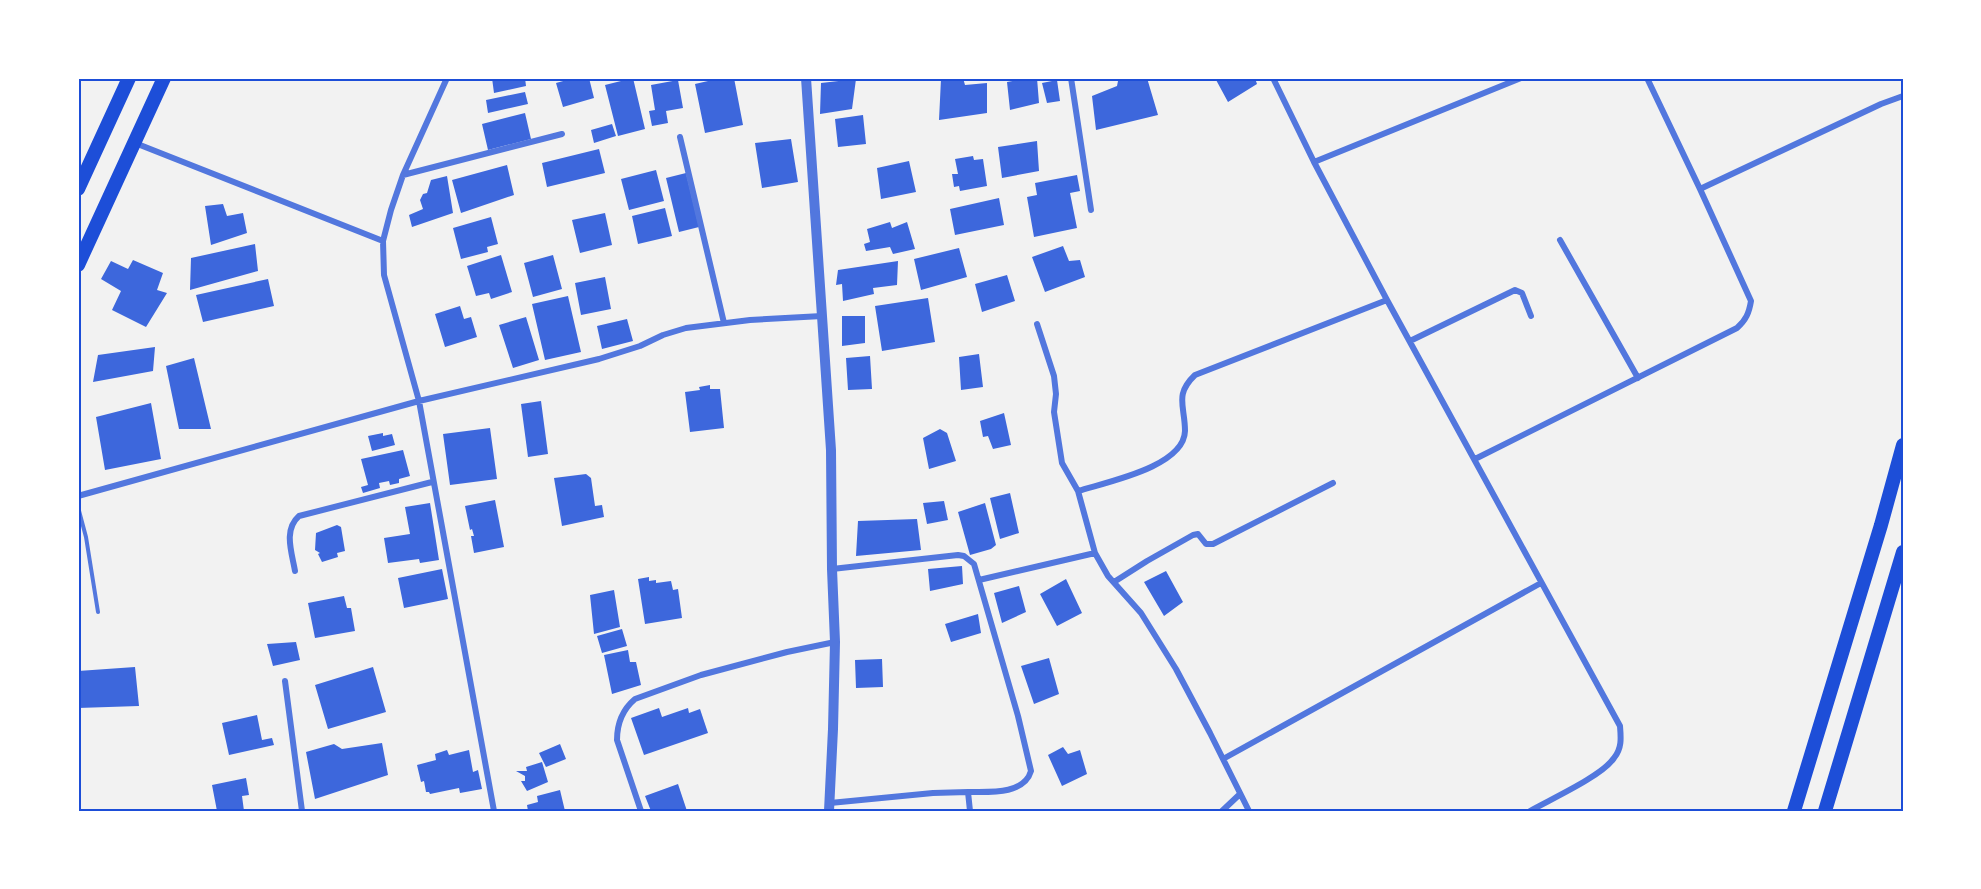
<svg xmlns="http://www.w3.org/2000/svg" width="1981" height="889" viewBox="0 0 1981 889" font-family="'Exo 2',sans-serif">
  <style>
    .building { fill: #3d67dc }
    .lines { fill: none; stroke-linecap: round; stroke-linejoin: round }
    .service { stroke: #5277de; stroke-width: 4 }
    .minor { stroke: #5277de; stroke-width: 6 }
    .tertiary { stroke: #5277de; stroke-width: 10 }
    .primary { stroke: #1d4ed8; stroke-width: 14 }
    .neatline { fill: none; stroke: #1d4ed8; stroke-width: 2 }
  </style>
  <rect width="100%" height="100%" fill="#f2f2f2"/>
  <path class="building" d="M492,78H525L526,86L494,93Z
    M574,78H589L594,98L563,107L556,83Z
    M633,78L645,129L618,136L605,85Z
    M721,78H734L743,125L705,133L695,84Z
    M963,78L965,85L987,83V113L939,120L941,79Z
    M1030,78H1037L1039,103L1010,110L1007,82Z
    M1136,78H1147L1158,115L1096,130L1092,96L1117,86L1118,81Z
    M1215,78H1255L1257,84L1228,102Z
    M856,79L852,109L820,114L821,83Z
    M678,80L683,108L666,111L668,123L652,126L649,111L655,110L651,85Z
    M1057,80L1060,101L1047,103L1042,83Z
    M525,92L528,104L488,113L486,100Z
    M525,113L531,139L488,150L482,124Z
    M863,115L866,144L838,147L835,119Z
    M612,124L616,136L594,143L591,130Z
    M791,139L798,182L762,188L755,143Z
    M1037,141L1039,171L1002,178L998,147Z
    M599,149L605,173L547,187L542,163Z
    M973,156L974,160L983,159L987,186L960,191L959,186L954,187L952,174H958L955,159Z
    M909,161L916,192L881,199L877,168Z
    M507,165L514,195L461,213L452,180Z
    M656,170L664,201L629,210L621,179Z
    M686,173L699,227L679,232L666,178Z
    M1077,175L1080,191L1070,193L1077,228L1034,237L1027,197L1037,195L1035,183Z
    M447,176L453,213L412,227L409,215L423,209L420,200L423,194L427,193L431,180Z
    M999,198L1004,225L955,235L950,209Z
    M223,204L227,216L243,213L247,233L211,245L205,206Z
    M665,208L672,236L638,244L632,216Z
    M605,213L612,245L580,253L572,220Z
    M491,217L498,244L487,247L488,252L461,259L453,228Z
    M890,222L892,228L907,222L915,249L893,254L890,247L866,251L864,244L870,242L867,229Z
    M255,244L258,271L190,290L191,258Z
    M1063,246L1069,261L1080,260L1085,277L1045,292L1032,257Z
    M959,248L967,277L921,290L914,259Z
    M501,255L512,292L491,299L489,293L476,296L467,266Z
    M553,255L562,289L533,297L524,263Z
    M133,260L163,273L157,290L167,293L146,327L112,310L121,291L101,279L111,261L128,269Z
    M898,261L897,285L873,288L874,294L843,301L842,284L836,285L838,270Z
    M1007,275L1015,301L982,312L975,284Z
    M605,277L611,309L581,315L575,283Z
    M268,279L274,306L203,322L196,295Z
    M568,296L581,352L545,360L532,304Z
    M928,298L935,342L882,351L875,306Z
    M460,306L464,319L471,317L477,337L445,347L435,314Z
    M842,316H865V343L842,346Z
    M526,317L539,360L513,368L499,325Z
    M627,319L633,341L602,349L597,326Z
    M155,347L153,371L93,382L98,355Z
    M979,354L983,387L961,390L959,357Z
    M870,356L872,389L848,390L846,358Z
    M194,358L211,429H179L166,366Z
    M710,385V389H720L724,428L690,432L685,392L700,390L699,387Z
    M541,401L548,454L528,457L521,404Z
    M151,403L161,459L105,470L96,417Z
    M1004,413L1011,445L993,449L988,436L983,437L980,421Z
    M490,428L497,479L450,485L443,434Z
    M940,429L947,433L956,461L929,469L923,438Z
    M383,433V436L392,434L395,445L372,451L368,436Z
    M403,450L410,476L399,479V483L390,485L389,481L379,483L380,488L363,493L361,487L368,485L361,459Z
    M586,474L591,478L595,506L602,505L604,517L562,526L554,478Z
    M1010,493L1019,533L1000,539L990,498Z
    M495,500L504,547L474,553L471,536H474L472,529L470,530L465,506Z
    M944,501L948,520L927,524L923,503Z
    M430,503L439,560L420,563L419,559L388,563L384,538L410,534L405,507Z
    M985,503L996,545L991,549L970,555L958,512Z
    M917,519L921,550L856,556L858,521Z
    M337,525L341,527L345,551L337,553L338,557L322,562L318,554L320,553L315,550L316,533Z
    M962,566L963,584L930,591L928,569Z
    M442,569L448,599L404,608L398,578Z
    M1166,571L1183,602L1164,616L1144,582Z
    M649,577V581L656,580V583L671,581L673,590L678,589L682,618L645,624L638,579Z
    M1066,579L1082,613L1057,626L1040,594Z
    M1019,586L1026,612L1002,623L994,593Z
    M614,590L620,627L594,634L590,595Z
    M344,596L347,608H351L355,631L315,638L308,603Z
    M978,614L981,633L951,642L945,624Z
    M622,629L627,646L602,653L597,636Z
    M296,642L300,660L273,666L267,644Z
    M628,650L630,662H636L641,685L612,694L604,655Z
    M1049,658L1059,694L1034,704L1021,666Z
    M882,659L883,687L856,688L855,660Z
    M135,667L139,706L78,708V671Z
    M373,667L386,712L328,729L315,685Z
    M659,708L662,717L688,708L689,713L700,709L708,733L644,755L631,718Z
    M257,715L262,740L272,738L274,745L229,755L222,723Z
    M382,743L388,775L315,799L306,752L334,744L342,749Z
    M560,744L566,759L546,767L539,753Z
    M1063,747L1068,754L1080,750L1087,774L1062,786L1048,755Z
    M447,750L449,755L469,750L473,772L478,770L482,789L460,793L459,788L430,794L429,792H426L424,781L421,782L417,765L436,760L435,754Z
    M542,762L548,782L527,791L521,781H525V776L516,771H527L526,767Z
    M246,778L249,795L242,796L244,811H217L212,785Z
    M678,784L687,811H651L645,796Z
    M560,790L565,811H528L527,805L538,802L537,796Z"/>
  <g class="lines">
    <path class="service" d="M78,507L86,537L98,612"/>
    <path class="minor" d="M447,78L403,175L391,210L383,241L384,275L419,401L494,811
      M1071,78L1091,210
      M1273,78L1314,162L1387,300L1620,726C1621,738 1622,748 1614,758C1602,776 1551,799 1530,811
      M680,137L724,323
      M135,143L383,241
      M1314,162L1521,78
      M403,175L562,134
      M1700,189L1881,104L1903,96
      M1560,240L1638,378
      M1037,324L1054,376L1056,394L1054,412L1062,463L1078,491
      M1410,341L1515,290L1522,293L1531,316
      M1475,459L1737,328C1746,320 1749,313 1751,301L1700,189L1647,78
      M78,496L419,401L599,359L640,346L663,335L686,328L750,320L822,316
      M832,569L958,555L964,556L974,564L1018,716L1031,771C1024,795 989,792 968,792
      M295,571C292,553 283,530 299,516L432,482
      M979,580L1095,553
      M1114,582L1147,561L1193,535L1198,534L1206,544H1213L1333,483
      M285,681L302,811
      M1223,759L1541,583
      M830,803L933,793L968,792L970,811
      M641,811L617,740C617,723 622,710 635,699L701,675L787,652L835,642
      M1222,811L1240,794
      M1249,811L1210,733L1176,669L1141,613L1108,576L1095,553L1078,491C1106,482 1184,467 1185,431C1185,406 1174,395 1195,375L1387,300"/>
    <path class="tertiary" d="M806,78L831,450L832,569L835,642L833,729L829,811"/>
    <path class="primary" d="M78,189L129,78
      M78,265L164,78
      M1794,811L1881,525L1903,445
      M1825,811L1903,552"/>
  </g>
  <rect width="1981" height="889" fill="none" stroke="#ffffff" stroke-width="159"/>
  <rect x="80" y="80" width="1822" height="730" class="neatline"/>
</svg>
